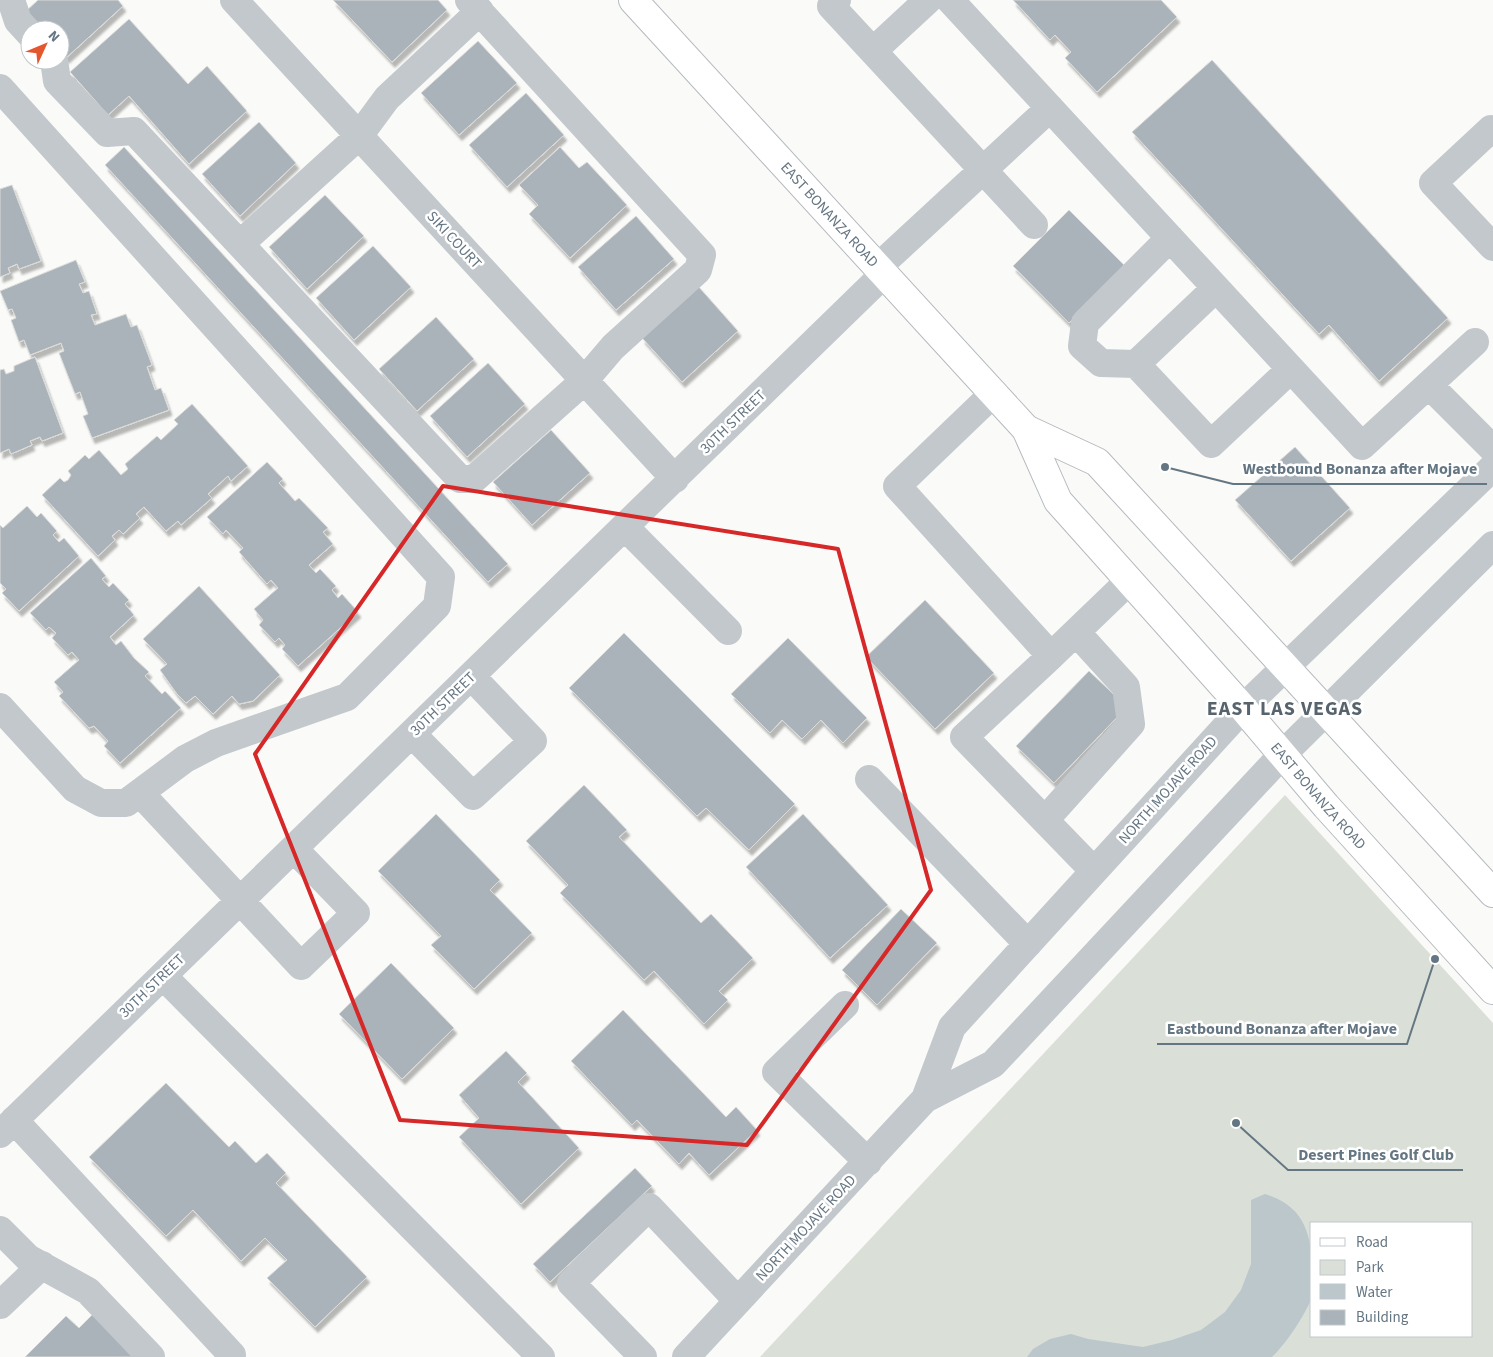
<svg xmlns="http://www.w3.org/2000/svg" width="1493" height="1357" viewBox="0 0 1493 1357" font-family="'Source Sans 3',sans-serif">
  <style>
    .green { fill: #dadfd7; fill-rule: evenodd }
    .water { fill: #bbc7cb }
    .building { fill: #aab3b9; stroke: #dcdcda; filter: url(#shadow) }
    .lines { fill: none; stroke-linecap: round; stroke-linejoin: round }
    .major-casing { stroke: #b5babe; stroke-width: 30 }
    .minor { stroke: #c3c8cc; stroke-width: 28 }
    .major { stroke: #fff; stroke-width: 28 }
    .marked { fill: none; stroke: #d62828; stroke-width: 4; stroke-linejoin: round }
    .labels { text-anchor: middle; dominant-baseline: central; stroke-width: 5; stroke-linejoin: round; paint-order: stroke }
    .street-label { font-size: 15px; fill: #657683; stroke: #fff }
    .district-label { font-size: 20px; font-weight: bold; letter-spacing: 1px; fill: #57646e; stroke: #fff }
    .leader { fill: none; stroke: #657683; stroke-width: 2 }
    .callout-dot { fill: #657683; stroke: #fff; stroke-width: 2 }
    .callout-label { font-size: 16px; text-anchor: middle; font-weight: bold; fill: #657683; stroke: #fff; stroke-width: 5; stroke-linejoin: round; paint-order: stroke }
  </style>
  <defs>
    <filter id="shadow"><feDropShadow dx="3" dy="5.5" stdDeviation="1" flood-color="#0004"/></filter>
  </defs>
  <rect width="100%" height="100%" fill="#fafaf8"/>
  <path class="green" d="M1285,795L1493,1023V1357H760ZM1312,1223H1472V1336H1312Z"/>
  <path class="water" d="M1265,1194C1305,1206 1312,1235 1312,1272C1312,1280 1313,1289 1312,1296C1307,1313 1285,1345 1272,1357H1027L1033,1349L1050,1339L1071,1334L1088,1339L1143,1347L1172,1340L1201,1330L1225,1312L1241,1290L1251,1264V1200Z"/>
  <path class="building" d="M38,0H118L123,6L66,58L60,52V30H40L24,13Z
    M333,0H438L447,10L392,62Z
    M1013,0H1161L1177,17L1097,92L1065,58L1071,52L1055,35L1050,40Z
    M129,19L188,84L207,66L247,111L189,164L129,96L108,115L70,72Z
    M478,41L517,83L459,135L421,93Z
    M1212,60L1448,318L1379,381L1329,325L1319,334L1132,132Z
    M526,93L564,135L507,187L469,145Z
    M259,122L296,163L240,216L202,174Z
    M124,147L508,564L488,582L105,165Z
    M560,147L579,168L587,162L627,205L570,258L529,214L538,205L519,185Z
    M12,185L41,261L19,269L17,264L8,268L10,273L0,277V189Z
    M325,195L364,236L307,289L269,247Z
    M1069,210L1126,267L1069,323L1013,266Z
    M636,216L674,259L616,310L578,267Z
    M373,246L411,287L354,340L316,298Z
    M76,260L85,282L79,284L83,293L89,291L97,314L91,315L95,325L126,314L131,327L137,325L152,365L147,367L155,390L161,388L169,410L92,438L83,416L88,414L80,392L75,394L59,353L64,351L61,343L30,355L24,340L19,342L11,320L16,318L12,309L8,310L0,291Z
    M698,286L738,331L682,382L642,338Z
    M436,317L474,359L417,411L379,369Z
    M35,357L63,433L42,441L40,437L30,441L32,445L11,454L9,449L0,453V370L4,369L6,374L14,371V366Z
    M488,363L525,404L467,457L430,416Z
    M192,404L248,466L231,481L228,476L208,494L212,498L181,525L178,521L166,531L144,507L136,514L140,518L123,534L119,530L112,536L115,540L98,556L42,495L60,478L64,482L68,480L71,475L68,471L85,455L89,459L99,450L121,475L128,469L125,464L157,436L161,440L178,424L174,420Z
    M551,430L590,473L532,525L493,482Z
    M1295,447L1350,508L1291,561L1235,500Z
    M267,462L283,479L279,483L295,501L299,498L328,528L323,532L333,544L309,565L316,573L320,569L336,586L332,590L338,598L342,594L358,612L298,666L282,649L285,645L279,638L275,642L259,625L263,620L254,609L278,588L271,580L267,584L239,552L243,548L226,530L223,534L207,517Z
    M27,506L37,517L41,513L57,531L53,535L59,542L64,538L79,556L19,611L2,593L6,589L0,583V525L3,528Z
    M91,558L106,576L102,579L109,587L113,583L129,600L125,604L134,615L110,637L116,645L121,641L134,658L149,672L145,676L162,694L165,691L181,708L120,763L104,746L108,741L94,726L89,728L59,696L63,692L54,682L79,660L72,652L68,655L52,638L56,633L49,627L46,630L30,613Z
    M199,586L280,675L253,701L239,704L232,696L213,714L195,696L186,703L177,694L160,670L167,664L143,639Z
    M925,600L994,673L935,729L866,657Z
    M624,633L795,804L749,850L706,808L697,816L569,688Z
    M788,638L867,718L843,743L821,720L802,739L782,720L770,733L731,694Z
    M1089,671L1127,707L1054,783L1016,746Z
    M584,785L627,830L619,837L701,923L711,914L753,958L719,991L728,1000L704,1024L654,971L644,980L560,893L568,885L526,841Z
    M436,814L500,880L490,890L532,933L474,989L431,945L441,936L378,871Z
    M803,814L888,905L830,958L746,867Z
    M901,909L937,943L877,1005L842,970Z
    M391,963L454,1028L402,1079L339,1014Z
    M623,1010L726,1117L736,1107L757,1130L709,1175L689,1153L679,1164L637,1120L632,1125L571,1061Z
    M506,1051L527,1073L518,1082L579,1148L521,1204L459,1137L479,1118L459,1095Z
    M166,1083L229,1147L235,1141L256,1163L267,1153L286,1173L276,1183L367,1277L315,1327L267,1278L287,1260L265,1238L241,1261L193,1210L166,1236L89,1157Z
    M635,1168L652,1186L550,1282L533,1264Z
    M96,1311L142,1357H25L66,1316L79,1328Z"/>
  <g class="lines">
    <defs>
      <g id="major">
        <path id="s1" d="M633,0L1026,429L1058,501L1243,708L1326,806L1493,990"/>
        <path d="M1026,429L1097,462L1493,893"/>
      </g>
    </defs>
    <use href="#major" class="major-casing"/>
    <path class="minor" d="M11,0L18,21L30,34
      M234,0L675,479
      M837,0L831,6L1034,225
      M950,0L1362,446L1475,342
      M873,51L928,0
      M54,60L57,81L107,133L134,131L460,479H474L584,381L613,347L698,270L702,255L469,0
      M0,88L441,577L437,606L347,697L216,743L185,759L126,803H101L75,789L0,707
      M1493,132L1491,129L1433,183L1493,247
      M240,244L359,136L387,98L480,11
      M878,267L1050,108
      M1216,288L1136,364L1211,444L1291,369
      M1136,364L1101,363L1082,346L1085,323L1170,238
      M1429,385L1493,449
      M994,393L897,486L1051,656L1129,581
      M625,527L728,631
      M1051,656L964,737L1094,871
      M412,734L473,796L533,741L471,676
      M869,779L1028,944
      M140,793L301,966L356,913L294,849
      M1045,820L1131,724L1126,687L1076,632
      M163,976L541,1357
      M845,1005L776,1072L868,1162
      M925,1099L952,1027L1243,708L1493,467
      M14,1120L232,1355
      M0,1134L884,274
      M0,1230L28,1258L88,1291L151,1357
      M0,1305L42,1265
      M643,1357L571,1283L649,1207L738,1301
      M686,1357L925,1099L993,1064L1283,754L1493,545"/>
    <use href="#major" class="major"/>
  </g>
  <path class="marked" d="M443,486L838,549L931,890L747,1145L400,1120L255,754Z"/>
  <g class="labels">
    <g class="street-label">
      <text stroke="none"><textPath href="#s1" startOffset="291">EAST BONANZA ROAD</textPath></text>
      <text transform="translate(454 240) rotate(47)">SIKI COURT</text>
      <text transform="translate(733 422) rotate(-44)">30TH STREET</text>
      <text transform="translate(443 704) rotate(-44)">30TH STREET</text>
      <text transform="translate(1168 790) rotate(-48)">NORTH MOJAVE ROAD</text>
      <text stroke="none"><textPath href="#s1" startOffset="1054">EAST BONANZA ROAD</textPath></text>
      <text transform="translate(152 986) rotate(-44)">30TH STREET</text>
      <text transform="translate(806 1228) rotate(-47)">NORTH MOJAVE ROAD</text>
    </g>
    <g class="district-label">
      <text x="1285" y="709">EAST LAS VEGAS</text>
    </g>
  </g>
  <path class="leader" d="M1165 467L1233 484H1487M1435 959L1407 1044H1157M1236 1123L1288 1170H1463"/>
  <g class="callout-dot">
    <circle cx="1165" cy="467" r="5"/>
    <circle cx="1435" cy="959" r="5"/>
    <circle cx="1236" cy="1123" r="5"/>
  </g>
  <g class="callout-label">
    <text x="1360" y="474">Westbound Bonanza after Mojave</text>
    <text x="1282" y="1034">Eastbound Bonanza after Mojave</text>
    <text x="1376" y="1160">Desert Pines Golf Club</text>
  </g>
  <rect x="1310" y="1222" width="162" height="115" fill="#ffffff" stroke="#c1c8cd"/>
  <rect x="1320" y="1238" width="25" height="8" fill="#ffffff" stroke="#c1c8cd"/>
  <text x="1356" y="1247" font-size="15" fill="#657683">Road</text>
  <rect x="1320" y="1260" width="25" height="15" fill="#dadfd7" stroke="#c1c8cd"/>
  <text x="1356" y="1272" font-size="15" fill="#657683">Park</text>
  <rect x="1320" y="1284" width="25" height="15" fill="#bbc7cb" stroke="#c1c8cd"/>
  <text x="1356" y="1297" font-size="15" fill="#657683">Water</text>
  <rect x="1320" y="1310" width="25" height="15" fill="#aab3b9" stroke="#c1c8cd"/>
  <text x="1356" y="1322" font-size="15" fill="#657683">Building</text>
  <g transform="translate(45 45) rotate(46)"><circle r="24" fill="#ffffff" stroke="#c1c8cd"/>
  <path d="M0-4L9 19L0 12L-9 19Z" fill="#e4572e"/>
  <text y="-8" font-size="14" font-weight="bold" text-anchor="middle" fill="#657683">N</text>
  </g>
</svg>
